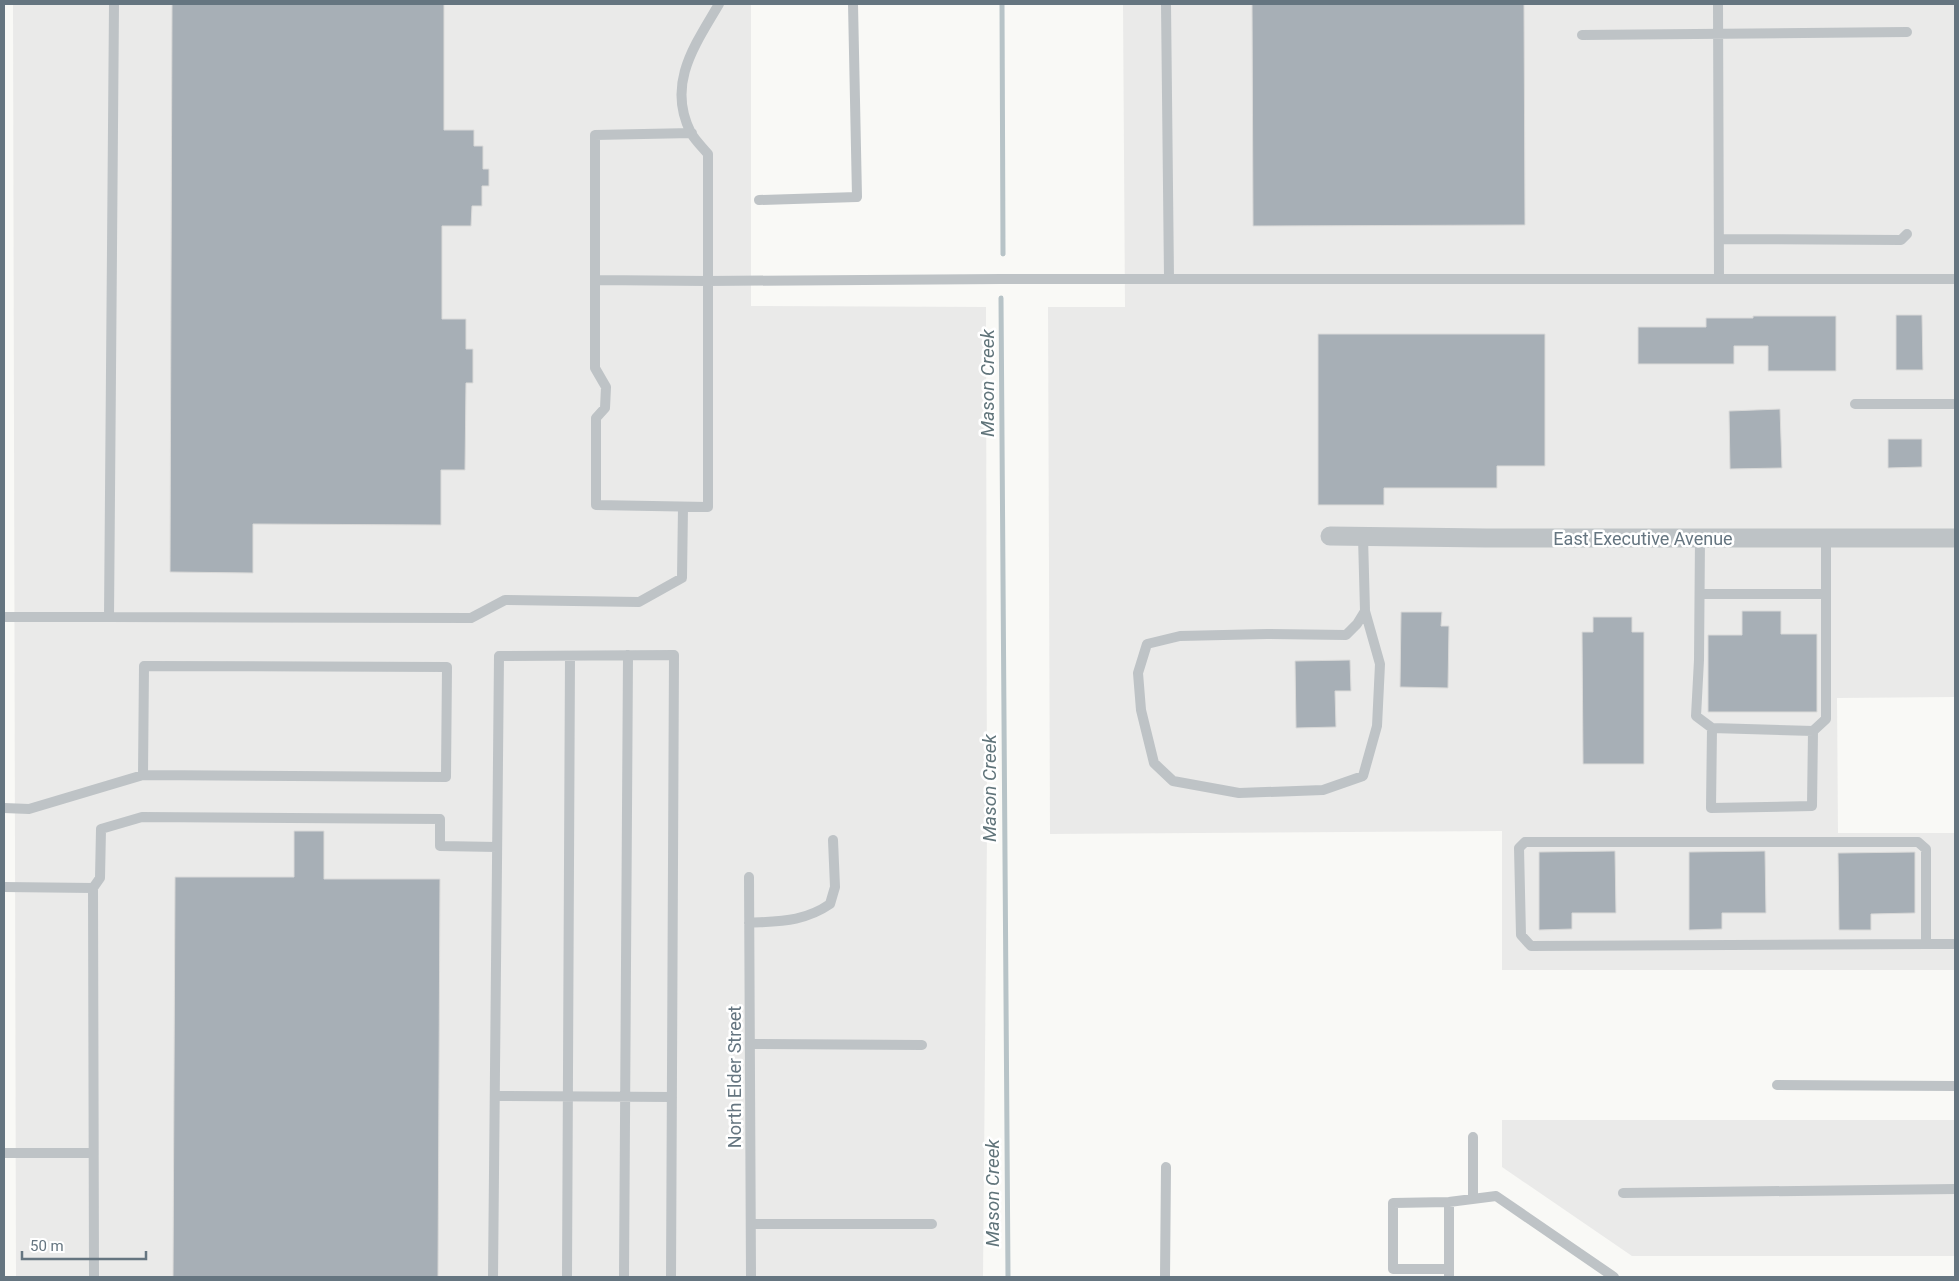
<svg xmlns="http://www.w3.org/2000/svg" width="1959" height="1281" viewBox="0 0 1959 1281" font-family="Roboto,sans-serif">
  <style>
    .built { fill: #eaeae9 }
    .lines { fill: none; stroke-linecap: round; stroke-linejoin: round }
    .stream { stroke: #b7c3c7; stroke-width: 5 }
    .building { fill: #a7afb6; stroke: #dadad9 }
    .service { stroke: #bec3c6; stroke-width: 10 }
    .minor { stroke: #bec3c6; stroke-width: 19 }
    .labels { text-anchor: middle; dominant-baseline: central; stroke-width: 5; stroke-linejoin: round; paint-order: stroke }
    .street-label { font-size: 18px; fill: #657580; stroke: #fff }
    .water-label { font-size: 19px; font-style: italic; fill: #60747a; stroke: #fff }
  </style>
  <rect width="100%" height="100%" fill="#f9f9f6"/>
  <path class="built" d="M13,4H751V306L986,307L987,834L983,1277H16Z
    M1123,4H1955V697L1837,698L1838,833H1955L1954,970H1502V831L1050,834L1048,307H1125Z
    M1502,1120H1955V1256H1632L1502,1167Z"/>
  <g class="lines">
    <path class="stream" d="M1002,4L1003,254
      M1001,298L1008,1277"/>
  </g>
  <path class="building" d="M172,4H444V130H474V146H483V169H489V186H482V206H472L471,226H442V319H466V349H473V383H466L465,470H441V525L253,524V573L170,572Z
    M1252,4H1524L1525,225L1253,226Z
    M1896,315H1922L1923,370H1896Z
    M1753,316H1836V371H1768V346H1734V364H1638V327H1706V318H1753Z
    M1318,334H1545V466H1497V488H1384V505H1318Z
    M1780,409L1782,468L1730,469L1729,411Z
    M1888,439H1922V467L1888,468Z
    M1742,611H1781V634H1817V712H1708V635H1742Z
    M1401,612H1442L1441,626H1449L1448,688L1400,687Z
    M1593,617H1632V632H1644V764H1583L1582,632H1593Z
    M1350,660L1351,691H1335L1336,727L1296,728L1295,661Z
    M294,831H324V879H440L438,1277H173L175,877H294Z
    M1615,851L1616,913H1572V929L1539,930V852Z
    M1765,851L1766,913H1722V929L1689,930V852Z
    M1915,852V913L1871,914V930H1839L1838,853Z"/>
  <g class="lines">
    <path class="service" d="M1166,4L1169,278
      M1718,4L1719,278
      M1582,35L1907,32
      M692,133L595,135V368L606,387L605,408L596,418V505L708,507V154C702,147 695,140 691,133C666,84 695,45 719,4
      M759,200L857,197L853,4
      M1719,239L1901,240L1907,234
      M595,280L707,281L1001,279H1955
      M1855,404H1955
      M1363,537L1365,611L1357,624L1346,635L1267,634L1180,636L1147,644L1138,673L1141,710L1154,763L1173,781L1239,793L1323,790L1363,776L1377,726L1380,664L1365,611
      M1700,538L1699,660L1696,716L1712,728L1711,808L1812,806L1813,731L1826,719V538
      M1700,594H1826
      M4,617H109L114,4
      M109,617L471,618L505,600L639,602L682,578L683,507
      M1712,728L1813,731
      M4,808L29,809L143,775L446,777L447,667L144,666L143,775
      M749,877L751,1277
      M4,887L93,888
      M749,923C779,921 804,922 830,904L835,887L833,840
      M1926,944V849L1918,842H1525L1519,848L1521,935L1531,946L1926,944H1955
      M750,1044L922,1045
      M1777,1085L1955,1086
      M495,1096L672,1097
      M1473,1137V1199
      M4,1153H93
      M1623,1193L1955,1189
      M1449,1202V1277
      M751,1224H932
      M1449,1269H1393V1203L1449,1202L1496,1196L1614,1277
      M94,1277L93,888L100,878L101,829L142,817L440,819V846L497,847
      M493,1277L499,656L674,655L671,1277
      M567,1277L570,656
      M624,1277L628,655
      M1165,1277L1166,1167"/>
    <path class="minor" d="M1330,536L1486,538H1955"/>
  </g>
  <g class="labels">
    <g class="street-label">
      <text x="1643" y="538">East Executive Avenue</text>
      <text transform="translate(734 1077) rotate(-90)">North Elder Street</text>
    </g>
    <g class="water-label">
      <text transform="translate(987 383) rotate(-90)">Mason Creek</text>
      <text transform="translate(989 788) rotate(-90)">Mason Creek</text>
      <text transform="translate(992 1193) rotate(-90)">Mason Creek</text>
    </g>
  </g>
  <rect width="1959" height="1281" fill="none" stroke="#657580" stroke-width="10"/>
  <path d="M22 1251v8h124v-8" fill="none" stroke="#657580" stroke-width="2.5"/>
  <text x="30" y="1251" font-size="15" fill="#657580" stroke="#ffffff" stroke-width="4" paint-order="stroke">50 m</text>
</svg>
